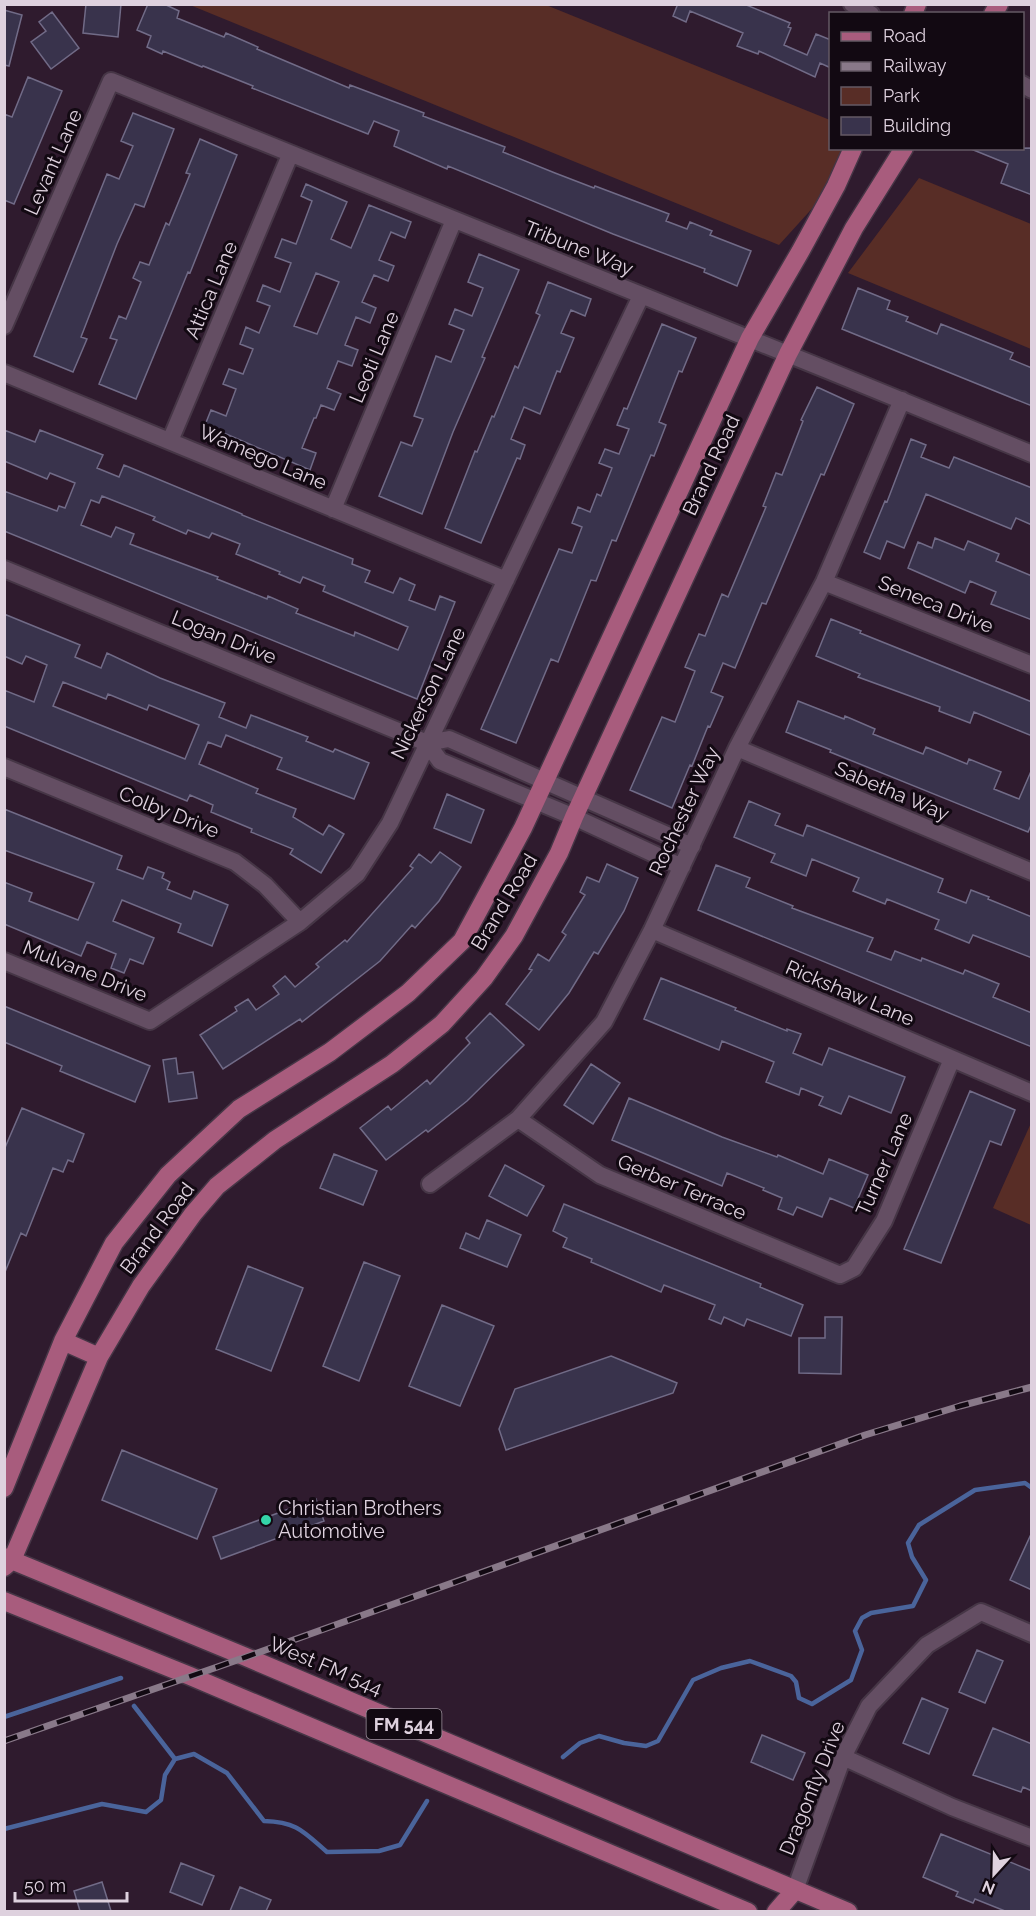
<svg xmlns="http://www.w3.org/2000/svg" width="1036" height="1916" viewBox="0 0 1036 1916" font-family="Raleway,sans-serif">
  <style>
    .green { fill: #582d26 }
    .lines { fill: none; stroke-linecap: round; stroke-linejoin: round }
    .stream { stroke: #4a649b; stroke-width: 4.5 }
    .building { fill: #39334c; stroke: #716b87; stroke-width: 1.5; fill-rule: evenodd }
    .minor-casing { stroke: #463646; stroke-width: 20 }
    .major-casing { stroke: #463646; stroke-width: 21 }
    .minor { stroke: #644e63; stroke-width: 16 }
    .major { stroke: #a85c7d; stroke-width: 18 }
    .rail-casing { stroke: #897989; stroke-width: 7 }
    .rail { stroke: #120912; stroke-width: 4.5; stroke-dasharray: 14; stroke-linecap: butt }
    .poi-dot { fill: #34d4a8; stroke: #120912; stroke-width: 2 }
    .labels { text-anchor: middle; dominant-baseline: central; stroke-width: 6; stroke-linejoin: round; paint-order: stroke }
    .shield { fill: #120912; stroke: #a195a1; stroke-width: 1.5 }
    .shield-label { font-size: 18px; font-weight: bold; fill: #ded1de }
    .street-label { font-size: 20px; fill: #ded1de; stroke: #120912 }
    .poi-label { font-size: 20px; fill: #ded1de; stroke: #120912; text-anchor: start }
  </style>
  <rect width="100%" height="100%" fill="#2f1b2e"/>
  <path class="green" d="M190,5H546L830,120V148L843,149L818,202L779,245Z
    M919,178L1031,224V349L848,273Z
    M1031,1123V1225L993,1208Z"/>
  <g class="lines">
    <path class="stream" d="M134,1706L175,1759
      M4,1717L121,1678
      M563,1757L580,1743L599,1736L624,1743L646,1746L658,1741L693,1680L721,1668L750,1661L791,1676L796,1682L799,1698L812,1704L851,1680L862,1650L855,1631L862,1618L871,1613L913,1606L926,1580L912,1557L908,1543L919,1525L975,1490L1025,1483L1032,1488
      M4,1829L102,1804L146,1812L161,1800L165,1775L175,1759L194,1754L227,1773L264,1821C297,1822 303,1831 327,1852L379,1851L400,1845L427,1801"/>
  </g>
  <path class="building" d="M86,4H121L118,37L83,33Z
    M148,4H164L179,11L177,18L224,37L226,33L258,47L257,49L349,88L350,85L424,113L423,116L505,147L503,152L555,173L594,188L595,186L669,214L666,221L687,229L690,222L712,231L710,235L751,251L737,286L704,272L705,269L613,234L448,166L447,169L394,146L399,131L374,121L368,134L252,88L253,86L203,66L202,67L163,51L162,54L147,47L151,36L137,30Z
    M675,4H744L790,23L788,27L791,28L784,45L807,55L816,34L831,40V68L820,63L815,77L759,51L758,54L737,46L743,33L690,11L686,22L673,16L677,6Z
    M4,10L22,15L9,66L4,65Z
    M52,12L79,48L51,69L31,42L46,31L39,22Z
    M28,77L62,91L14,204L4,200V114L12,117Z
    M133,113L174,129L144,207L135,204L117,244L81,337L87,339L73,372L34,356L107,174L119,179L133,146L121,141Z
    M200,139L237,155L190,273L188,272L136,399L99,384L117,340L110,338L119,316L126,319L141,282L133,278L140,262L149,265L166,223L169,225L190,174L186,173Z
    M1032,148V195L1001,183L1008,164L971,149Z
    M306,184L347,202L331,239L351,248L369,205L411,222L405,238L391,232L379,260L394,266L388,281L374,275L362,302L376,308L370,323L356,317L345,345L358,350L352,366L338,361L327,388L341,394L334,410L321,405L316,418H314L302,448L316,453L310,470L205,425L211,410L226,416L236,389L223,384L229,369L243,374L253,349L240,344L246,327L259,333L270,306L257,301L263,285L280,292L291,263L275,257L282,239L296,244L312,201L301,196ZM316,273L339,282L317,334L294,326Z
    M479,254L519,270L482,357L485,358L453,432L422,514L379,496L401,442L412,446L423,419L414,416L436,356L451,362L464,330L449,324L455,309L472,316L483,288L468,282Z
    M548,282L591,299L585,316L571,310L561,333L574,338L560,372L557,371L540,414L524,407L511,439L525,445L520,459L517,458L481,543L445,528L475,451L477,452L492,416L494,417L515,366L518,368L540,315L536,313Z
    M858,288L890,301L887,309L908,317L906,321L937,334L941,324L1013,353L1010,359L1032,368V406L842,329Z
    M662,324L696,338L682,372L679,371L659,422L666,425L654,456L651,455L616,541L612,540L596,581L591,580L558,662L551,659L516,743L481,729L559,549L572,553L582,527L572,523L578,507L590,512L597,494L601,496L612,468L599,463L605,449L619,454L629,429L617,425L624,408L627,409Z
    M817,387L854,404L824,475L821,474L766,604L762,603L735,668L723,663L711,692L723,697L710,727L708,726L692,766L690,765L672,808L630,790L662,717L675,722L695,671L685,667L699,634L705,636L722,594L728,597L766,507L763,506L776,473L782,475L803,421L801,420Z
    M4,430L35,442L40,430L103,455L97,468L119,477L124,465L242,514V515L353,559L352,564L370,571L365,582L393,593L400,578L415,585L409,600L435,610L440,596L455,602L417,699L4,531V491L57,511L59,506L65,508L75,483L50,473L47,479L4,461ZM102,496L155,517L153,520L186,534L188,530L209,538L212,533L240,544L236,554L280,572L279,574L300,583L303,577L325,586L323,591L408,627L398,650L355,632L354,636L296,613L298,609L268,596L267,599L217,579L218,577L130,544L134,534L116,527L111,537L81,525L91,500L99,503Z
    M911,439L926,445L921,457L949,468L954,457L1032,488V525L1016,518L1011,529L926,494L904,548L887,541L880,559L864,552L885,501L887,502Z
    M935,538L964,550L968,541L999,554L996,561L1032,576V620L991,604L996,592L970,581L965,593L908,568L918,542L932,548Z
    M4,614L80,645L75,657L101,668L107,653L160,678L225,703L219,717L246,728L251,715L308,737L306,741L333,752L335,749L369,763L354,799L277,769L282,758L226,735L221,747L208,742L199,764L258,789L256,793L296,809L293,817L323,835L329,825L344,834L321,873L290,854L293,849L251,832L252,829L211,812L213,805L190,795L187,801L4,726V690L34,702L47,665L26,656L22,664L4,656ZM63,682L106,699L108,694L147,710L149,705L199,725L185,759L53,706Z
    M831,619L861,631L860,633L1032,702V736L974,712L970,723L939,711L940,707L858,677L860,674L816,656Z
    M798,701L844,719L845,716L875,729L873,734L923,754L926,747L967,764L969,759L1001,772L994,789L1019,799L1032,769V823L1028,832L830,752L831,750L786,732Z
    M447,794L484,810L471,843L434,828Z
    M749,801L780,814L775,825L803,836L807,825L943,879L938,892L966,903L971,890L989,897L988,899L1032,917V958L973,935L969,943L935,929L939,920L887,899L885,904L853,891L859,878L812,859L806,876L771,862L775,854L734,837Z
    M4,809L122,856L117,869L143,879L148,867L164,873L162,878L170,882L167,889L191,899L194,891L228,905L212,946L178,932L181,924L122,900L113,921L154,938L143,964L130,959L124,973L111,968L116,954L87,942L81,956L4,924V882L32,893L29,901L78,920L94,883L4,850Z
    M440,852L461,867L439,901L415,928L412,925L380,961L302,1022L300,1019L223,1069L200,1035L237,1011L235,1007L248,999L256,1010L279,994L273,986L285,976L295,987L319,967L316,964L345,940L347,942L413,868L410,866L419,854L431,863Z
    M607,864L638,878L624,911L598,954L594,952L569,993L539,1030L506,1004L532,970L529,969L538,954L549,961L566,935L562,932L585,895L580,892L587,877L599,882Z
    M716,865L750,878L746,887L793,906L792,908L873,938L867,951L891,960L895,951L921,961L922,958L963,974L965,970L999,984L993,997L1032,1013V1047L698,910Z
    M661,978L736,1008L735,1010L787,1031V1029L801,1034L793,1053L822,1065L829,1048L905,1077L891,1113L849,1096L841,1114L819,1105L823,1097L801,1088L799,1095L766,1082L774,1062L722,1041L719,1050L644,1019Z
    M4,1006L150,1066L135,1102L60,1071L62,1066L4,1042Z
    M490,1013L524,1045L467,1101L428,1132L426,1130L386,1160L360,1128L388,1106L391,1110L427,1080L430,1084L470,1043L466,1038Z
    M176,1058L178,1074L193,1072L197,1098L169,1102L163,1060Z
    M591,1064L620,1083L593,1124L564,1105Z
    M970,1091L1015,1110L1001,1145L990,1141L941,1263L904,1249Z
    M629,1098L722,1137L777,1157L778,1155L823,1174L829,1159L868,1175L854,1208L830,1198L822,1217L797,1207L793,1215L778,1209L782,1198L763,1190L764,1188L727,1173L722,1186L612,1140Z
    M22,1108L84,1134L73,1162L68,1160L63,1172L53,1168L26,1236L21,1233L5,1272L4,1150Z
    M334,1154L377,1171L363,1205L320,1188Z
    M505,1165L544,1186L527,1216L489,1196Z
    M564,1204L761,1284L760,1287L803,1305L791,1336L747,1319L744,1326L724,1317L721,1324L709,1319L715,1305L664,1285L661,1292L591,1262L592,1259L563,1247L567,1238L553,1231Z
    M487,1220L521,1235L507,1267L460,1248L466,1233L479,1239Z
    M364,1262L400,1276L359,1381L323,1366Z
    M248,1266L303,1288L271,1371L216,1349Z
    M442,1305L494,1326L460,1406L409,1386Z
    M825,1317H842L841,1374L799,1373V1338H825Z
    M611,1356L677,1383L673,1393L506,1450L499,1429L515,1389Z
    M122,1450L217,1489L197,1539L102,1500Z
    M316,1499L324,1521L221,1559L213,1537Z
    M1032,1532V1590L1010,1580Z
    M977,1650L1003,1661L985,1703L959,1692Z
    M922,1698L948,1709L929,1754L903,1743Z
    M993,1728L1032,1744V1791L1023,1787L1021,1792L973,1775Z
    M762,1735L805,1753L793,1780L751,1762Z
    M941,1834L1032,1871V1911H1005L975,1899L973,1903L956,1896L958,1892L923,1877Z
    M181,1863L214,1876L202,1905L170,1892Z
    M102,1882L111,1911H80L74,1891Z
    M240,1887L271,1900L266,1911H230Z"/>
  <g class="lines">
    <defs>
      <path id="minor" d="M852,4L871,14
        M1022,84L1032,90
        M4,326L111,81C417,207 726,327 1032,454
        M4,373L506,580
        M170,441L290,155
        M333,509L454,220
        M4,569L427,743L440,761L574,817L682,867
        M824,582L1032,665
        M427,743L449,739L692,846
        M737,748L1032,872
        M4,767L235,862L265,885L300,922
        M652,930L1032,1093
        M4,961L150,1021L300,922L357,874L390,823L641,296
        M518,1119L600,1175L840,1275L854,1268L884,1221L952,1059
        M430,1184L518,1119L604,1022L652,930L737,748L824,582L902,400
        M843,1757L952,1807L1032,1838
        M795,1890L843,1757L869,1706L927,1645L981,1612L1032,1634"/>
      <path id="major" d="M913,14L917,4
        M993,14L999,4
        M63,1341L99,1357
        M4,1488L63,1341L114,1243L168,1175L239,1109L330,1052L408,993L462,941L523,828L750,338L800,252L836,186L853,148
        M4,1557L246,1657L848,1912
        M4,1567L12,1560L99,1357L141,1286L193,1214L217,1186L275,1140L392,1064L442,1024L484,978L514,936L559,853L574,817L788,354L854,228L904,148
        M4,1601L190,1676L748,1912
        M776,1912L795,1890"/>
    </defs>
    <use href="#minor" class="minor-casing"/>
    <use href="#major" class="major-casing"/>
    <use href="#minor" class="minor"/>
    <use href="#major" class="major"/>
    <defs>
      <path id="rail" d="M4,1741L246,1657L865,1435L960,1406L1032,1387"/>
    </defs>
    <use href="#rail" class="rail-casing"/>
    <use href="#rail" class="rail"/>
  </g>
  <circle class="poi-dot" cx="266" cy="1520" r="6"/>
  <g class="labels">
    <rect class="shield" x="366.5" y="1709" width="75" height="30" rx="4.5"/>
    <g class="shield-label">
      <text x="404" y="1724">FM 544</text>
    </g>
    <g class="street-label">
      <text transform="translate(53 162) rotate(-66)">Levant Lane</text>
      <text transform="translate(579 248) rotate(22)">Tribune Way</text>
      <text transform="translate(211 290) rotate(-67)">Attica Lane</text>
      <text transform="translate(374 357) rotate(-67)">Leoti Lane</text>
      <text transform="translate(263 457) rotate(23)">Wamego Lane</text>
      <text transform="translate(711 465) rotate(-65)">Brand Road</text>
      <text transform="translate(936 604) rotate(22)">Seneca Drive</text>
      <text transform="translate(224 637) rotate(22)">Logan Drive</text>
      <text transform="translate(428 693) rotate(-64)">Nickerson Lane</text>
      <text transform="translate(892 791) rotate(23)">Sabetha Way</text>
      <text transform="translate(684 811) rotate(-65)">Rochester Way</text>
      <text transform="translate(169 812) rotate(22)">Colby Drive</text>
      <text transform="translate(504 902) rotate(-59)">Brand Road</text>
      <text transform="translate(85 971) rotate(22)">Mulvane Drive</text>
      <text transform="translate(850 993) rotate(23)">Rickshaw Lane</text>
      <text transform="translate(884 1164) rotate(-66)">Turner Lane</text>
      <text transform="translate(682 1187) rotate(23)">Gerber Terrace</text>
      <text transform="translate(157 1228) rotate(-53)">Brand Road</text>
      <text transform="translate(326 1666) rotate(23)">West FM 544</text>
      <text transform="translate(812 1788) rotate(-68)">Dragonfly Drive</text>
    </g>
    <g class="poi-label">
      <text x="278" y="1508">Christian Brothers<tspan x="278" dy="23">Automotive</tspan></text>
    </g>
  </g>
  <rect width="1036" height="1916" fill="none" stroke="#ded1de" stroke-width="12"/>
  <rect x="829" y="12" width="195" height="138" fill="#120912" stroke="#645964" stroke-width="1.5"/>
  <rect x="841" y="32" width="30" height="9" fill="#a85c7d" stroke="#645964" stroke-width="1.5"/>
  <text x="883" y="42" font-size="18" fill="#ded1de">Road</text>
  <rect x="841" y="62" width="30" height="9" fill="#897989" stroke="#645964" stroke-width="1.5"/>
  <text x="883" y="72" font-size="18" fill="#ded1de">Railway</text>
  <rect x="841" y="87" width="30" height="18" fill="#582d26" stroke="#645964" stroke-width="1.5"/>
  <text x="883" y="102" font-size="18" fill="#ded1de">Park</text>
  <rect x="841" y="117" width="30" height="18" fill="#39334c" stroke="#645964" stroke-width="1.5"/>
  <text x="883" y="132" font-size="18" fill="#ded1de">Building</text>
  <g transform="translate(994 1874) rotate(202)" stroke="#120912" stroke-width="4.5" paint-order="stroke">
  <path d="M0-4.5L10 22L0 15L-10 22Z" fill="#ded1de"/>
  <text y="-9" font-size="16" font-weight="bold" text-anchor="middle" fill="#ded1de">N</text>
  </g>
  <path d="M15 1892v9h112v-9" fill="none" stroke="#ded1de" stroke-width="3"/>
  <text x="24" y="1892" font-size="18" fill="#ded1de" stroke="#120912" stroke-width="4.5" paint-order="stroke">50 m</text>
</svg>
